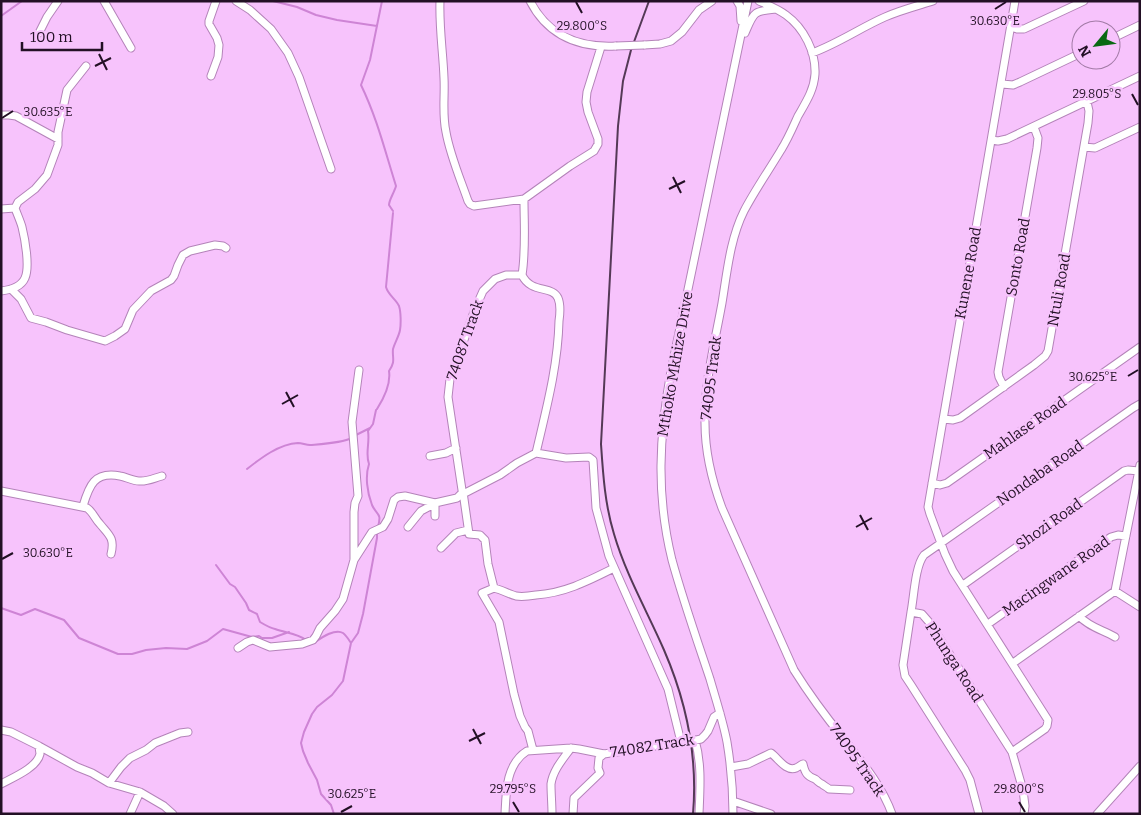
<svg xmlns="http://www.w3.org/2000/svg" width="1141" height="815" viewBox="0 0 1141 815" font-family="Bitter,serif">
  <style>
    .lines { fill: none; stroke-linecap: round; stroke-linejoin: round }
    .stream { stroke: #ce84d5; stroke-width: 2 }
    .minor-casing { stroke: #b483b9; stroke-width: 9 }
    .minor { stroke: #fff; stroke-width: 7 }
    .rail { stroke: #543956; stroke-width: 2 }
    .minor-bridge-casing { stroke: #b483b9; stroke-width: 9; stroke-linecap: butt }
    .minor-bridge { stroke: #fff; stroke-width: 7 }
    .ticks { fill: none; stroke: #231025; stroke-width: 2 }
    .labels { text-anchor: middle; dominant-baseline: central; stroke-width: 5; stroke-linejoin: round; paint-order: stroke }
    .street-label { font-size: 15px; fill: #231025; stroke: #f7c3fc }
    .ticks-label { font-size: 12px; text-anchor: middle; fill: #231025; stroke: #f7c3fc; stroke-width: 5; stroke-linejoin: round; paint-order: stroke }
  </style>
  <rect width="100%" height="100%" fill="#f7c3fc"/>
  <g class="lines">
    <path class="stream" d="M273,1L297,7L316,15L337,20L377,26
      M382,1L370,60L361,85C377,118 385,151 396,186C394,193 389,200 389,205L393,211
      M1,16L22,1
      M377,409C384,398 391,384 389,371C396,361 392,358 393,349C395,342 399,336 400,330C401,324 401,312 399,306C396,299 388,295 386,287L393,213
      M376,410L373,424L368,431C370,443 365,454 369,464C365,476 367,492 372,505C377,516 382,512 378,527
      M356,435L370,428
      M247,469C261,458 279,444 298,443C302,443 306,445 310,445C322,444 342,443 352,438
      M216,565L230,584L235,587L246,603L249,610L257,614L260,622C265,625 270,628 275,629C286,633 297,633 306,640
      M1,608L21,615L35,609L64,620L79,638L118,654H132L146,650L166,648L187,649L207,641L223,629L252,637L259,636L262,638H272L289,632
      M315,642C321,638 335,628 343,633C346,635 349,640 351,643
      M334,814L331,805L321,794L317,780L308,763L303,751L301,743L304,732L312,714L317,707L332,695L343,681L351,643L358,633L363,614L377,538V532"/>
    <defs>
      <path id="minor" d="M104,1L131,48
        M236,1L250,10L271,29L288,53L299,77L331,169
        M440,1C439,27 443,52 444,78C445,96 442,114 446,132C450,155 460,178 468,201L470,204L474,206L524,199L570,166L594,151L598,144V139L588,112L586,102L587,92L601,47
        M530,1C548,36 578,48 616,46
        M737,1L740,6L741,21
        M759,1C768,5 778,9 786,15C804,28 816,52 815,74C814,90 806,102 798,116C793,127 788,139 781,150C769,170 755,190 744,211C730,239 727,273 722,303C715,342 704,383 705,423C705,452 712,481 722,508L794,670C809,694 826,717 844,739C862,762 882,786 892,814
        M1011,27L1017,29H1024L1084,1
        M39,33L47,17L58,1
        M745,33C754,12 753,11 776,9
        M1111,39L1140,25
        M644,45L660,44L671,41L682,32L699,10L712,1
        M812,53C839,43 860,28 885,17C901,10 917,6 933,1
        M211,76L218,57L219,45L217,38L209,24V21L216,1
        M1002,84L1013,85L1020,82L1081,53
        M1,115H9L16,116L58,139
        M992,140L998,141L1007,139L1140,76
        M1084,147L1095,148L1140,127
        M1,209L15,208
        M506,275H522C531,294 552,285 558,298C561,305 560,314 559,321C558,366 546,410 536,453L517,463L500,475L465,493L463,492L462,490L448,397L450,379L475,309L483,291L495,279Z
        M522,275C526,250 524,224 524,199
        M11,289L21,299L31,318L46,322L67,330L105,341L115,336L125,329L133,310L151,291L171,280L174,276L178,265L183,255L190,251L215,245L223,246L226,248
        M1,291C10,290 21,287 25,278C30,267 25,239 22,227C20,220 17,214 15,208L18,202L35,189L47,175L58,145V132L67,90L86,66
        M1004,387L999,377L998,372L1037,148L1038,138L1034,127
        M943,419L953,420L960,418L1034,365L1045,356L1048,351L1088,123L1089,111L1087,102
        M536,453L566,458L589,457L593,460L596,508L609,556L668,689L681,742
        M430,456L446,453L456,448
        M1140,465L1115,591L1140,607
        M932,483L940,485L947,483L1140,347
        M1,491L87,508C93,512 95,519 100,524C109,535 115,538 111,554
        M463,492L469,534L480,535L485,540L488,564L494,588L482,593L499,622L514,694L520,716L525,727L528,731L533,750
        M83,506C89,486 94,471 120,476C126,477 133,481 139,481C147,482 154,478 162,476
        M435,516V503
        M408,527L421,511L434,504
        M441,548L456,533L468,530
        M354,560L372,532L383,527L388,519L394,500L398,497L405,496L435,503L457,498L463,492
        M963,585L1124,471L1128,470L1139,471
        M494,588C502,590 509,594 516,596C522,597 530,596 536,595C565,593 588,581 614,568
        M911,612C914,597 915,566 924,555L1133,408L1140,404
        M1079,616C1089,627 1103,630 1115,637
        M988,624L1111,537L1118,535L1126,536
        M238,648L247,642L253,640L270,647L302,644L313,640L316,636L320,628L335,611L343,599L354,560V512L355,503L358,496L352,422L359,370
        M1013,663L1115,591
        M1,730L11,732L39,746L77,767L92,773L109,783L140,792L164,806L173,814
        M695,740C702,764 700,789 699,814
        M1012,752L1045,729L1047,726L1048,720L953,571L945,554L930,514L928,507L1015,1
        M731,767L748,764L771,753C778,758 786,772 796,768C798,767 801,765 803,764C805,773 807,776 815,779C818,781 819,783 822,784C824,786 827,787 829,789L850,790
        M109,783L121,767L130,758L146,750L155,743L180,733L188,732
        M1,784C12,778 37,768 40,754C40,752 39,749 39,746
        M733,801L771,814
        M130,814L140,792
        M505,814C506,792 506,764 527,751L571,748L579,749L604,754L655,746L688,742L701,739L705,735L708,731L714,717L720,713
        M552,814C552,804 551,794 551,784C553,770 563,759 571,748
        M573,814L574,798L600,773L598,768L599,758L604,754
        M733,814C733,790 731,766 727,742C723,721 716,700 710,679C697,640 683,600 672,560C656,495 659,436 671,371L748,1
        M979,814L970,780L965,770L911,685L905,676L903,665L911,612L922,614L929,622L1012,752L1023,790L1025,806L1024,814
        M1097,814L1140,766"/>
    </defs>
    <use href="#minor" class="minor-casing"/>
    <use href="#minor" class="minor"/>
    <path class="rail" d="M649,1L631,50L623,81L618,126L601,444C603,474 605,505 614,534C626,575 647,611 664,650C687,703 698,756 693,814"/>
    <defs>
      <path id="minor-bridge" d="M616,46L644,45"/>
    </defs>
    <use href="#minor-bridge" class="minor-bridge-casing"/>
    <use href="#minor-bridge" class="minor-bridge"/>
  </g>
  <path class="ticks" d="M576,2L582,13M995,9L1006,2M99,54L107,70M95,66L111,58M1132,94L1138,105M2,118L13,111M673,177L681,193M669,189L685,181M1128,376L1138,370M286,392L294,407M282,404L298,395M860,515L868,530M856,527L872,518M2,559L13,553M473,729L481,744M469,741L485,733M513,802L519,812M1019,802L1025,812M341,812L352,806"/>
  <g class="labels">
    <g class="street-label">
      <text transform="translate(1018 257) rotate(-80)">Sonto Road</text>
      <text transform="translate(968 273) rotate(-80)">Kunene Road</text>
      <text transform="translate(1059 290) rotate(-80)">Ntuli Road</text>
      <text transform="translate(465 340) rotate(-71)">74087 Track</text>
      <text transform="translate(675 364) rotate(-80)">Mthoko Mkhize Drive</text>
      <text transform="translate(711 378) rotate(-83)">74095 Track</text>
      <text transform="translate(1025 428) rotate(-35)">Mahlase Road</text>
      <text transform="translate(1040 473) rotate(-35)">Nondaba Road</text>
      <text transform="translate(1049 524) rotate(-35)">Shozi Road</text>
      <text transform="translate(1056 576) rotate(-35)">Macingwane Road</text>
      <text transform="translate(954 662) rotate(57)">Phunga Road</text>
      <text transform="translate(652 746) rotate(-9)">74082 Track</text>
      <text transform="translate(857 760) rotate(55)">74095 Track</text>
    </g>
  </g>
  <g class="ticks-label">
    <text x="995" y="25">30.630°E</text>
    <text x="582" y="30">29.800°S</text>
    <text x="1097" y="98">29.805°S</text>
    <text x="48" y="116">30.635°E</text>
    <text x="1093" y="381">30.625°E</text>
    <text x="48" y="557">30.630°E</text>
    <text x="513" y="793">29.795°S</text>
    <text x="1019" y="793">29.800°S</text>
    <text x="352" y="798">30.625°E</text>
  </g>
  <rect width="1141" height="815" fill="none" stroke="#231025" stroke-width="5"/>
  <g transform="translate(1096 45) rotate(241)"><circle r="24" fill="#f7c3fc" stroke="#a27ba6"/>
  <path d="M0-4L9 19L0 12L-9 19Z" fill="#096913"/>
  <text y="-8" font-size="14" font-weight="bold" text-anchor="middle" fill="#231025">N</text>
  </g>
  <path d="M22 42v8h80v-8" fill="none" stroke="#231025" stroke-width="2.5"/>
  <text x="30" y="42" font-size="15" fill="#231025" stroke="#f7c3fc" stroke-width="4" paint-order="stroke">100 m</text>
</svg>
